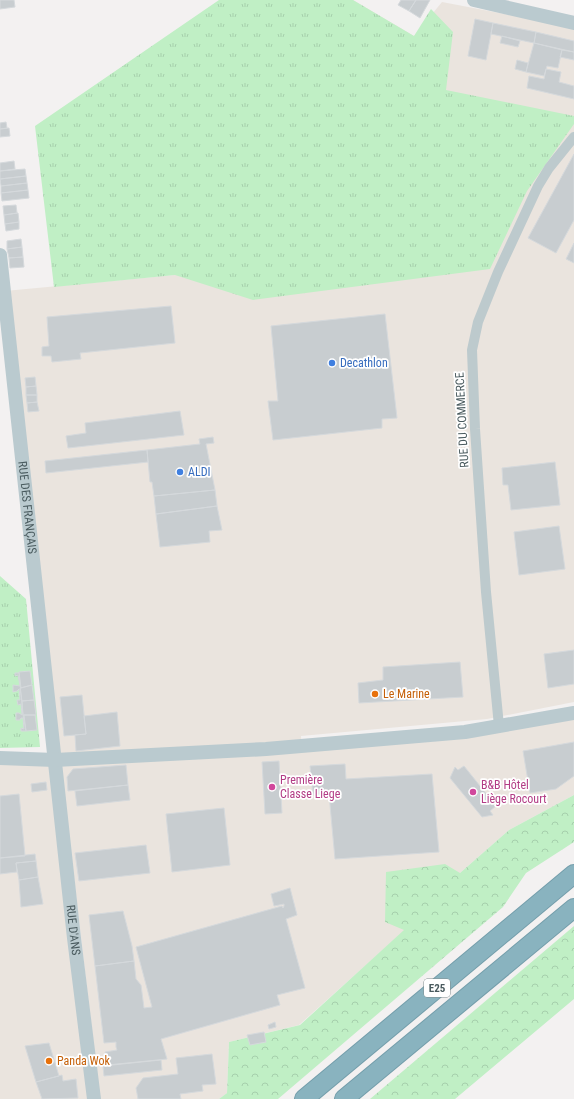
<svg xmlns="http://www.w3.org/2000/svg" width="574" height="1099" viewBox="0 0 574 1099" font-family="'Roboto Condensed',sans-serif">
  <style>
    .commercial { fill: #eae4de }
    .grass { fill: url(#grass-tufts) }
    .forest { fill: url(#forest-crowns) }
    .building { fill: #c8cdd0; stroke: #d5d9dc }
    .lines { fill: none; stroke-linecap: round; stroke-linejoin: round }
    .highway-casing { stroke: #749eab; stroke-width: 20 }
    .street { stroke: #bdcacd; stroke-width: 10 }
    .secondary { stroke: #bacacf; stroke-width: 14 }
    .highway { stroke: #89b3bf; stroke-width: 18 }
    .shop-dot { fill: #3f7fe0; stroke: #fff; stroke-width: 1.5 }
    .food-dot { fill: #e8710a; stroke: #fff; stroke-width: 1.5 }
    .hotel-dot { fill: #d1479c; stroke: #fff; stroke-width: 1.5 }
    .labels { text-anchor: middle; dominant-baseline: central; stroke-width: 3.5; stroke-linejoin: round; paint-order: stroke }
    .shield { fill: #fff; stroke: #808c8e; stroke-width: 1 }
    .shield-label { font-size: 11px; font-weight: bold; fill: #495a5e }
    .shop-label { font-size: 12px; fill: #366cbe; stroke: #fff; text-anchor: start }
    .street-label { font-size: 12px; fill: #495a5e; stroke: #fff }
    .food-label { font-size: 12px; fill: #c56008; stroke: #fff; text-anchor: start }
    .hotel-label { font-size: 12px; fill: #b23c85; stroke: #fff; text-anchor: start }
  </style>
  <defs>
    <pattern id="grass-tufts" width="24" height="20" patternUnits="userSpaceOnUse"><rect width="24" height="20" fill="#c0efc5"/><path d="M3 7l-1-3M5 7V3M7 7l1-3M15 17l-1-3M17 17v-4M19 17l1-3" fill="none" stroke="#a6cfac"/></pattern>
    <pattern id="forest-crowns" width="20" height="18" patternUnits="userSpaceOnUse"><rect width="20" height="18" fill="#c0efc5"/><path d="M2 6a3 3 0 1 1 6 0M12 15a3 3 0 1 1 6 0" fill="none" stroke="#a6cfac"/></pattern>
  </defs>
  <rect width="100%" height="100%" fill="#f3f1f1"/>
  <path class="commercial" d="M353,0L414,36L442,2L574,27V702L487,719L301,736L302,751L574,715V795L509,830L460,873L405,930L299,1025L229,1042L227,1093L219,1099H100L5,291L175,275Z
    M55,760L88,1099H0V765Z"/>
  <path class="grass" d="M219,0H353L414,36L431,9L453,32L446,90L574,116V124L527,191L490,269L253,300L175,275L54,287L35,126Z
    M0,576L26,599L40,747L0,748Z"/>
  <path class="forest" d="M574,795V842L526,873L503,907L278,1099H219L227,1093L229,1042L300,1025L404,930L385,922L386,872L445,864L460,873L509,830Z
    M574,926V999L455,1099H370Z"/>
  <path class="building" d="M0,0H14L15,7L0,9Z
    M401,0H416L409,11L398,5Z
    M416,0H430L420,18L409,11Z
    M475,19L493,23L486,60L468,56Z
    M493,23L536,32L534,43L491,34Z
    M536,32L574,41V52L534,43Z
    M502,36L520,41L518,47L500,43Z
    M534,43L562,50L558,68L547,66L544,76L526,72Z
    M562,50L574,52V60L560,57Z
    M517,60L528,63L526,72L515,69Z
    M546,69L561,72L559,82L574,86V99L527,88L529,76L544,79Z
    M6,122L7,128L0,129V123Z
    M9,128L10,136L0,137V129Z
    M574,154V220L556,253L528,238Z
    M14,161L15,169L0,171V163Z
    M25,169L26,176L0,179V171Z
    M26,176L27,183L1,186L0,179Z
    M27,183L28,190L1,193V186Z
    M28,190L29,198L2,201L1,193Z
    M16,205L17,213L4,215L3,206Z
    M18,213L19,222L5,224L4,215Z
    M19,222V229L6,231L5,224Z
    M21,239L22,247L7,249V241Z
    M574,243V263L566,259Z
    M22,247L23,257L9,258L7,249Z
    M23,257L24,267L10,268L9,258Z
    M171,306L175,343L80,353L81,359L52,362L51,356H42V347L49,346L47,317Z
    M385,314L397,418L382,419V428L273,440L268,401H278L271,326Z
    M35,377L36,386L26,387L25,378Z
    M36,386L37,395H26V387Z
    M26,395H37V402L27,403Z
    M37,402L39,411L28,412L27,403Z
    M180,411L184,435L68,448L66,436L86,433L85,423Z
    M213,437L214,443L206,444L215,490L154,496L152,482H150L147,450L200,444L199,439Z
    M147,450L148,462L46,473L45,461Z
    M555,462L560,505L511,510L508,485H503L502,468Z
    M215,490L217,506L156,514L154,496Z
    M217,506L222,530L209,531L210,542L160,547L156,514Z
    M559,526L565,569L519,575L514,532Z
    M574,650V684L548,688L544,654Z
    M460,662L463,697L359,703L358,683L383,680V667Z
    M30,671L32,685L21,688L19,672Z
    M15,673H19L23,715L26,731H21V728L24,729L23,718H21L20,720H16V713H19L22,715L21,704L18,705L17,700H20L19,689L17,691L13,692V685L20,686L18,675L15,676Z
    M32,685L34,700L22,701L20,688Z
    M82,695L86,734L64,736L60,697Z
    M34,700L36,715H23L22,701Z
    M117,712L120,746L76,751L75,735L86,734L84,716Z
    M24,715H35L37,730L26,731Z
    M574,742V776L556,789L530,793L523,751Z
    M279,761L282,813L265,814L262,762Z
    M345,764L346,779L432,774L439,852L335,859L329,794L313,795L310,766Z
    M126,765L128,785L68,791L67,777L73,769Z
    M464,766L496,806L490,811L493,815L482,817L450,778L455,767L458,770Z
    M46,782L47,790L32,792L31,784Z
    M128,785L130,800L77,806L75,791Z
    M19,794L25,856L0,858V796Z
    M224,808L230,865L172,872L166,814Z
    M146,845L150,873L79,881L75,853Z
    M35,854L36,861L16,863L17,872L0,874V858Z
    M36,861L38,877L19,880L16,863Z
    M38,877L43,904L21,907L19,880Z
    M290,888L297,915L286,919L305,988L277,995L280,1005L161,1039L167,1059L107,1065L105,1052L117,1050L116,1047V1042L104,1043L95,966L134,961L136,979L141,985L144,1008L152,1007L136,947L282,906L283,908L284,906V904L274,906L271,894Z
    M123,911L132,946L134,961L95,966L89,915Z
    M275,1022L276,1027L269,1029L268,1025Z
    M264,1032L266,1042L250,1045L247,1035Z
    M49,1043L59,1076L36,1082L25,1046Z
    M212,1054L216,1084L202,1085L203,1091L180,1094L181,1099H138L136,1088L143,1078L178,1074L176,1058Z
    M161,1060L162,1070L104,1076L103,1066Z
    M62,1075L63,1081L76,1079L78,1098L42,1099L36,1082Z"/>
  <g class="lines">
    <defs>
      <path id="highway" d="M304,1099L574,874
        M344,1099L574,908"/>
    </defs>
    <use href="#highway" class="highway-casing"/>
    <path class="street" d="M499,726L486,592L475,429L472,350L478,322L498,272L538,186L549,168L574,137"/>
    <g class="secondary">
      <path d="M474,0L574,23"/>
      <path id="s1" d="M0,255L74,938L94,1099"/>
      <path d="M0,758L55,760L266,749L465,732L574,713"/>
    </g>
    <use href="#highway" class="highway"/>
  </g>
  <g class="shop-dot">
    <circle cx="332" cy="363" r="4"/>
    <circle cx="180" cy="472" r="4"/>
  </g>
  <g class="food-dot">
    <circle cx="375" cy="694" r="4"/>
    <circle cx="49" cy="1061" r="4"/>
  </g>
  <g class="hotel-dot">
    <circle cx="272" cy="787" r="4"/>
    <circle cx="473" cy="792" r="4"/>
  </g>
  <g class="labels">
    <rect class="shield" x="424" y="979" width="26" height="18" rx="3"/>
    <g class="shield-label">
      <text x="437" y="988">E25</text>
    </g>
    <g class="shop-label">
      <text x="340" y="363">Decathlon</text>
      <text x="188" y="472">ALDI</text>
    </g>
    <g class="street-label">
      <text transform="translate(462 420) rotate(-93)">RUE DU COMMERCE</text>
      <text stroke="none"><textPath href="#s1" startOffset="254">RUE DES FRANÇAIS</textPath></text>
      <text stroke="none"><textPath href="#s1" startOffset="679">RUE D'ANS</textPath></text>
    </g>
    <g class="food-label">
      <text x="383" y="694">Le Marine</text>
      <text x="57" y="1061">Panda Wok</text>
    </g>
    <g class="hotel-label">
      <text x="280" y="780">Première<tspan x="280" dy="14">Classe Liege</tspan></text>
      <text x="481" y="785">B&amp;B Hôtel<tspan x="481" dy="14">Liège Rocourt</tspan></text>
    </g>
  </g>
</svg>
